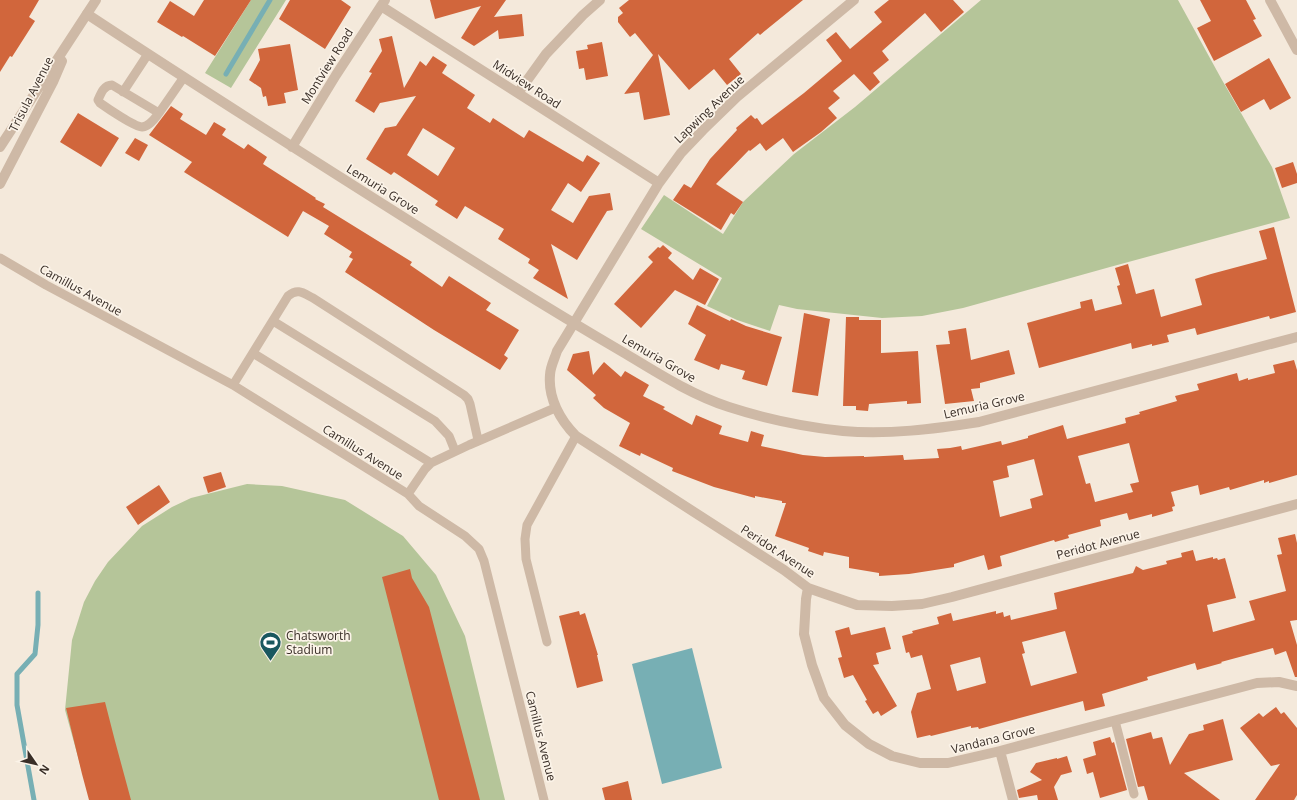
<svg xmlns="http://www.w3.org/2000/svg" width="1297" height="800" viewBox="0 0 1297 800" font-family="'Open Sans',sans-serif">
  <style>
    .green { fill: #b5c599 }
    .water { fill: #77afb4 }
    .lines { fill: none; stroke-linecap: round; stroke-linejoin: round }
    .stream { stroke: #77afb4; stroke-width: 5 }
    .building { fill: #d1663c; fill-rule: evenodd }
    .service { stroke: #ceb9a6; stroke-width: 9 }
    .minor { stroke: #ceb9a6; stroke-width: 10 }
    .tertiary { stroke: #ceb9a6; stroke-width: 10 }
    .labels { text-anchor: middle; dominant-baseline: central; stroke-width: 3.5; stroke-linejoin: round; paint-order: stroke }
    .street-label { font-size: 12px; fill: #392e27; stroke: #fbf3e8 }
    .poi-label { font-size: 12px; fill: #392e27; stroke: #fbf3e8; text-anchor: start }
  </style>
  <rect width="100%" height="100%" fill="#f4e9db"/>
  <path class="green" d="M251,0H286L231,88L205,73Z
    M981,0H1178L1222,80L1272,167L1290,218L1110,267L963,308L922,316L882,318L797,309L779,305L770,331L737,320L707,306L722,278L641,229L664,195L723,234L743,202L794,154L855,107Z
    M247,484L282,486L345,500L403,536L436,575L465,636L505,800H90L65,710L72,640L84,602L95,581L108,562L142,526L172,507L191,498Z"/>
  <path class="water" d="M692,648L722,768L662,784L632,664Z"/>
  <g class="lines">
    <path class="stream" d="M226,74L270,0
      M34,800L17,705V674L35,654L38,625V593"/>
  </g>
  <path class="building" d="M0,0H39L29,17L35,21L12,57L10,56L0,72Z
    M204,0H251L215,56L183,36L182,37L157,22L170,1L194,16Z
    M290,0H341L351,7L325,49L279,19Z
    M430,0H506L494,17L522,14L524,36L499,39L498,30L474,46L461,38L481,6L435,19Z
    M629,0H803L760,35L758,33L729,59L741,74L727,85L714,69L689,90L658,54L670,115L644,120L639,92L624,94L653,55L635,33L630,37L618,22V17L623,13L619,8Z
    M889,0H953L964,12L941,32L925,13L882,51L889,60L873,73L880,82L870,91L854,74L833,91L840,98L828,108L837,118L821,132L793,152L783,138L766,151L760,143L750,151L749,150L716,184L743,202L734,215L731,213L721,230L673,200L684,184L691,188L710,159L737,130L736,128L751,115L755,119L757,118L762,125L804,93L842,61L826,40L836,32L850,49L882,22L874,12Z
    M1200,0H1246L1256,19L1253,20L1262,36L1214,61L1197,28L1211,21Z
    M392,36L404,88L420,61L426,66L433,56L447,65L442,73L475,95L467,108L490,123L493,118L524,138L529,130L583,162L587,155L600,163L581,192L568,183L551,210L573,223L589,196L610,193L613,210L607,211L577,260L551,244L568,299L533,278L539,270L528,263L530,259L498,239L504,229L465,206L457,219L435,205L438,201L394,172L391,175L366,159L385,128L396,126L416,96L380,103L374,113L355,101L372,73L369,72L382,51L379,39ZM423,128L455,148L438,176L407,155Z
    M602,42L608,76L586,80L584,68L579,69L576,51L588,49L587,45Z
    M290,44L298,90L284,93L286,103L268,106L266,96L263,97L261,88L249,80L260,60L258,49Z
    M1269,58L1291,98L1270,110L1264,99L1241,112L1225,84Z
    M171,106L183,114L180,119L206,135L214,122L226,129L222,135L244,149L248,144L267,157L263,164L316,198L315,199L325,204L323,207L412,262L410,265L442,287L449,276L491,303L486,310L519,330L504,355L508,358L500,370L434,330L345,272L353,259L349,257L352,252L324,234L329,226L303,211L288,237L184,172L192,162L149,135Z
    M78,113L119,138L101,167L60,142Z
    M135,138L148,145L139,161L125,153Z
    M1293,162L1297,174V183L1282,188L1275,168Z
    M1274,227L1296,312L1270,319L1269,316L1197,335L1195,328L1167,335L1169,342L1152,346V344L1132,349L1131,343L1039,368L1027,323L1081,308L1080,302L1092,299L1095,311L1122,304L1117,286L1120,285L1115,268L1128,264L1136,294L1154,289L1161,317L1202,305L1195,279L1211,274L1267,259L1259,231Z
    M663,245L672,253L668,258L693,280L700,268L719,279L705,305L675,290L641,328L614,304L653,262L648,257L658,247L660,248Z
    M697,305L730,321L731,319L746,326L782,337L767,386L742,379L745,371L721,364L719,370L694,360L706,335L688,324Z
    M804,313L830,319L818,396L792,392Z
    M846,317H859V320H881V353L918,351L921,403L907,404V401L869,404L868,411L856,410V406H843Z
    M966,328L971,360L1009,350L1015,374L980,383V388L971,389L974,401L945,404L936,345L950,344L948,331Z
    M589,351L593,375L604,362L621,377L625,371L649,385L643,396L665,407L663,409L692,425L696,415L710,421L722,426L719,434L748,442L751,431L764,435L761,446L803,455L825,457L864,456V457L903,455L904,460L939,458L937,449L950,448L961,446L962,450L1001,441L1002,445L1028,438V436L1063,425L1067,439L1126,423L1125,418L1140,414L1139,412L1177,401L1175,396L1199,390L1197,384L1237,373L1239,381L1248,378V380L1275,373L1273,365L1294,360L1297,370V475L1269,483V481L1264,483V480L1230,490L1229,487L1200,495L1198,485L1171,492L1175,506L1172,507L1173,511L1152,517V514L1129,520L1127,513L1100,520L1101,526L1068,535L1069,538L1055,542L1054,540L1000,556L1002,566L988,570L984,555L954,564V567L909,574L879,576V573L849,568V557L824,552L823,556L808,551L809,548L775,536L786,503H782V501L755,496V498L714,487L672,471L673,468L641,453L640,456L619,446L630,423L604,408L593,398L596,395L567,370L573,354ZM1129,443L1139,482L1130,484L1133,492L1095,502L1090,483L1086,484L1078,456ZM1034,459L1043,495L1030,499L1032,508L1000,517L993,481L1009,477L1007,466Z
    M221,472L226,487L208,493L203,477Z
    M159,485L170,502L138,525L126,507Z
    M1295,534L1297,543V620L1290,621L1297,645V677H1295L1286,651L1275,655L1273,648L1221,662L1222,663L1197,670L1195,663L1147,677L1148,680L1102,694L1105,706L1085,711L1083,701L979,729L978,727L971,728V726L931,736L930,735L917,738L911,712L917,693L931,689L922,655L911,658L909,652L906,653L902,636L913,633L912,631L939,624L937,617L951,613L953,621L996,611V614L1003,612L1004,617L1010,615L1011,620L1057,609L1054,593L1133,573L1136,566L1143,570L1167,564L1166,561L1182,557L1181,553L1193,550L1196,561L1213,557V559L1217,558L1218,560L1225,558L1236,598L1207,605L1213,632L1255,620L1249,601L1286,591L1277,555L1282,554L1278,538ZM1065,631L1077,673L1031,686L1022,654L1025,653L1022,642ZM980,657L986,683L957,691L950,665Z
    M410,569L412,578L429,607L480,800H439L382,577Z
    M579,611L580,615L585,613L598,655H597L603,681L577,688L559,616Z
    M849,627L851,635L885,627L891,649L876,653L879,664L873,665L897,706L881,716L878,711L873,714L865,701L867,700L853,675L844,678L838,658L842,657L835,631Z
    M105,702L115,741L131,800H89L82,774L66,708Z
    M1276,707L1281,714L1284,712L1297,728V795L1294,800H1255L1280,764L1271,766L1240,728L1259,713L1263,717Z
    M1223,719L1233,760L1184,773L1220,800H1148L1144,786L1138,787L1126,739L1151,732L1153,739L1162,737L1170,765L1189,734L1204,730L1203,725Z
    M1110,737L1112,743L1114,742L1127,790L1100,798L1093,772L1087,774L1083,759L1096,755L1093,742Z
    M1067,756L1072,772L1061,775L1054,787L1058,800H1038L1037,795L1019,798L1017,790L1042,780L1030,772L1036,763L1057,758V759Z
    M628,781L632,800H605L602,788Z"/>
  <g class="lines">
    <path class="service" d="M123,92L148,54
      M159,113C155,118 150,126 142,127C135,127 107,108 100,103L98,100C101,93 104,85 112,85L159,113L184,77
      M0,258L46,285L233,385L408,494L419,506L465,536L479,549L484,561L544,800
      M273,321L435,421L449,436L455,451
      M253,353L431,463
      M233,385L288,296C298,288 303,293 313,298L464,395L468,399L470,404L478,440
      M408,494L425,469L431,463L469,445L555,408
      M547,642L526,559L525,539L527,525L576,436
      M1115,721L1134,794"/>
    <path class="minor" d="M854,0L737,97L703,130L681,153L659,183L557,351C555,358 550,367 550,375C548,398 560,420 576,436L784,570L808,588L857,605L892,606L922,604L952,597L1297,504
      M1270,0L1297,50
      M381,6L659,183
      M87,14C225,105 365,193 505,281C545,306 585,330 626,354C659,374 692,395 729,407C766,419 805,427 843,431C888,435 934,429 979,422L1297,337
      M518,93L546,54L583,15L600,0
      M292,147L336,75L385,0
      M808,588L806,599L804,634L812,665L824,698L845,725L869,744L892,756L920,763H948L1000,751L1257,683L1279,682L1297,686
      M1000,751L1013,800"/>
    <path class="tertiary" d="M0,147L96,0
      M0,184L53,82L62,61"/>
  </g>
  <defs>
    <symbol id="stadium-pin" viewBox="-11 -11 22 30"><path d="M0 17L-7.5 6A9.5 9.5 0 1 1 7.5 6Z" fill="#19575f" stroke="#fbf3e8"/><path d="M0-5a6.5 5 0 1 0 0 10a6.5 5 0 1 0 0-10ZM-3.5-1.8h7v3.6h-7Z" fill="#fff"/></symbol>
  </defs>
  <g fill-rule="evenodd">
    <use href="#stadium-pin" x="258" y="630" width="25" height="34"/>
  </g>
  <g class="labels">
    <g class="street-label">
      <text transform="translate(327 66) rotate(-58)">Montview Road</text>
      <text transform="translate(527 84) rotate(33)">Midview Road</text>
      <text transform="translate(31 94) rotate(-63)">Trisula Avenue</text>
      <text transform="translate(709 109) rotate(-44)">Lapwing Avenue</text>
      <text transform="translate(383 189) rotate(32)">Lemuria Grove</text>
      <text transform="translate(81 290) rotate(29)">Camillus Avenue</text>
      <text transform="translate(659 358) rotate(30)">Lemuria Grove</text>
      <text transform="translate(984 405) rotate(-13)">Lemuria Grove</text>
      <text transform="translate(363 452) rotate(32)">Camillus Avenue</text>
      <text transform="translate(1098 544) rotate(-15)">Peridot Avenue</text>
      <text transform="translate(778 551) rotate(33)">Peridot Avenue</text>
      <text transform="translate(541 736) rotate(76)">Camillus Avenue</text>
      <text transform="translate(993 739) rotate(-14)">Vandana Grove</text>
    </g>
    <g class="poi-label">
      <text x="286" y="635">Chatsworth<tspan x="286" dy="14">Stadium</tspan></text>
    </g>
  </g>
  <g transform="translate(36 764) rotate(124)" stroke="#fbf3e8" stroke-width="3" paint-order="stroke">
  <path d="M0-3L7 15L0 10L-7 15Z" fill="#392e27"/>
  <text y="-6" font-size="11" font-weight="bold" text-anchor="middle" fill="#392e27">N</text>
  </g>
</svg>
